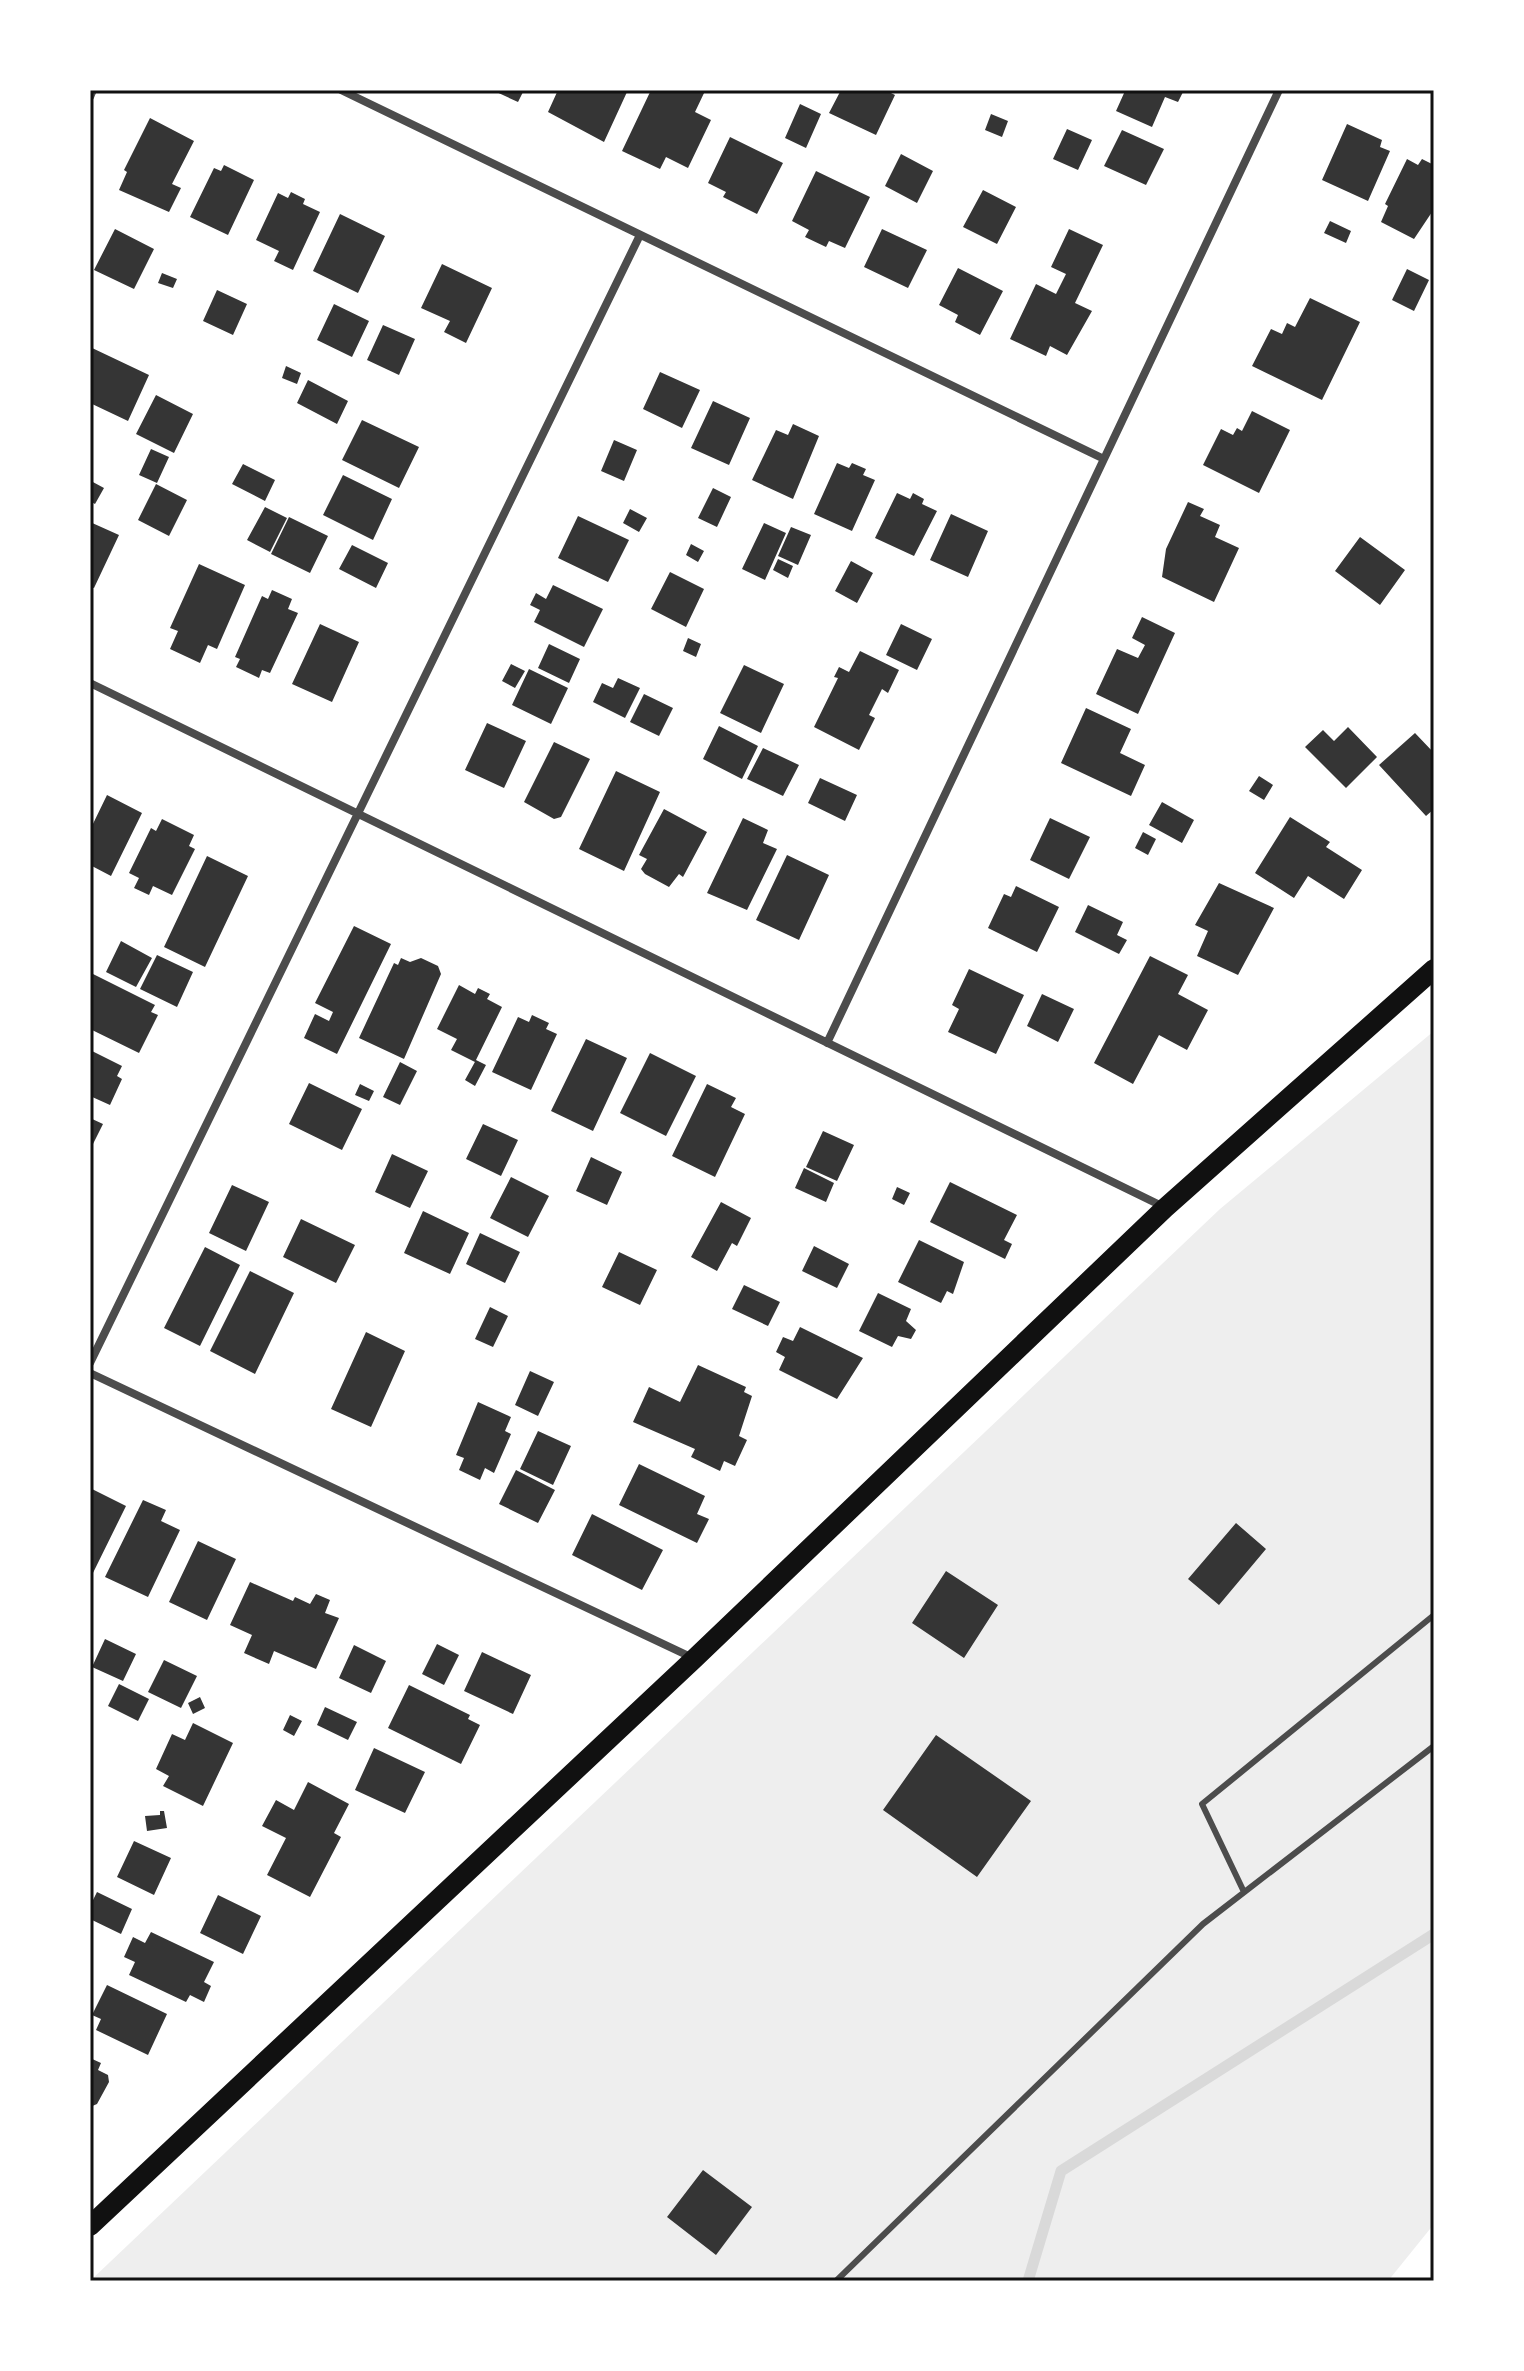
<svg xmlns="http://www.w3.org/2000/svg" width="1524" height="2371" viewBox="0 0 1524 2371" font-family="Helvetica,sans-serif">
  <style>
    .green { fill: #eee }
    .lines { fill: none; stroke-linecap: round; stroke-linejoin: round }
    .stream { stroke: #d9d9d9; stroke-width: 11 }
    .building { fill: #353535 }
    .service { stroke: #4c4c4c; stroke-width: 6 }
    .minor { stroke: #4c4c4c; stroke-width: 8 }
    .primary { stroke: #111; stroke-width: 20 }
    .neatline { fill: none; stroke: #111; stroke-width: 3 }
  </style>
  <rect width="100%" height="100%" fill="#fff"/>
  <path class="green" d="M1434,1031V2224L1388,2281H90L1220,1209Z"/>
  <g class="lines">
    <path class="stream" d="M1028,2281L1061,2171L1434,1934"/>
  </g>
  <path class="building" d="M492,90H524L518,102Z
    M558,90H624L627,92L604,142L548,112Z
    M651,90L705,91L695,112L711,120L688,168L666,157L660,169L622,151Z
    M841,90H885L895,95L876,135L829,113Z
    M1130,90H1184L1178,102L1165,97L1152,127L1116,111L1125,91Z
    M800,104L821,114L806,148L785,138Z
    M991,114L1008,121L1002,137L985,130Z
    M150,118L194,141L172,184L181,188L169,212L119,190L127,172L124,170Z
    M1347,124L1382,140L1380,147L1390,151L1368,201L1322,180Z
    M1067,129L1092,140L1078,170L1053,159Z
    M1122,130L1164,149L1146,185L1104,166Z
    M730,137L783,163L757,214L723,197L726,192L708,183Z
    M901,154L933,171L917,203L885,186Z
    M1407,159L1418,165L1422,159L1434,165V209L1414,239L1381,222L1388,206L1385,204Z
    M224,165L254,180L228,235L190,217L214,168L221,171Z
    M816,171L870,197L845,248L829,241L826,247L805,237L809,230L792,221Z
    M983,190L1016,207L997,244L963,227Z
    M291,192L305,199L303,204L320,212L293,270L274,261L279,251L256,240L278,193L288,198Z
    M340,214L385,236L358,293L313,271Z
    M1330,221L1351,231L1346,243L1324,233Z
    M115,229L154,249L134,289L94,270Z
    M882,229L927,250L908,288L864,267Z
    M1069,229L1103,245L1075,303L1092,311L1067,355L1050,346L1046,356L1010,339L1036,284L1056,294L1066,274L1051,267Z
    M442,264L492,288L466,343L444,332L450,321L421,308Z
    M958,268L1003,291L980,335L955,322L958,315L939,305Z
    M1407,269L1429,280L1414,311L1392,300Z
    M162,273L177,279L173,288L158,283Z
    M217,290L247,304L233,335L203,321Z
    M1310,298L1360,322L1322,400L1252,366L1271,329L1282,334L1287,323L1295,327Z
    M334,304L369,321L352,357L317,340Z
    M383,325L415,339L399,375L367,360Z
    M90,347L149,375L128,421L90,403Z
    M286,366L301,373L297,384L282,378Z
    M660,372L700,390L682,428L643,409Z
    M308,380L348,401L337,424L297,403Z
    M156,395L193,414L174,453L136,434Z
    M713,401L750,418L729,465L691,448Z
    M1252,411L1290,430L1259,493L1203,465L1221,429L1233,435L1237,428L1242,431Z
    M362,420L419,447L399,488L342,460Z
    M793,424L819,436L793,499L752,480L776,430L788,435Z
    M614,440L637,450L624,481L601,471Z
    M151,449L169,457L157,483L139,475Z
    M837,463L849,468L852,463L866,469L863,475L875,480L852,531L814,514Z
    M243,464L275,480L265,501L232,484Z
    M343,475L392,499L373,540L323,515Z
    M91,481L104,488L95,504L90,501Z
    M156,484L187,500L169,536L138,520Z
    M713,488L731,497L717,527L698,518Z
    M897,493L910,499L913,493L924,499L922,504L937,511L914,556L875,538Z
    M1188,502L1204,509L1200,516L1220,525L1215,537L1239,548L1214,602L1162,577L1166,549Z
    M265,507L287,518L270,552L247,540Z
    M630,509L647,518L639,532L623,523Z
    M951,514L988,531L968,577L930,560Z
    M578,516L629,540L608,582L558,558Z
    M289,517L328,536L310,573L271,554Z
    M90,522L119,535L94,588L90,587Z
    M764,523L786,533L765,580L742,569Z
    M791,527L811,535L798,565L778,556Z
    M1360,537L1405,570L1380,605L1335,571Z
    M691,544L704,551L698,562L686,555Z
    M352,545L388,563L376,588L339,569Z
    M778,559L793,566L788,578L773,570Z
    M851,561L873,573L857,603L835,591Z
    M199,564L245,585L217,649L208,645L200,663L170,649L178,631L170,628Z
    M670,572L704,589L686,627L651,609Z
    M553,585L603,609L584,647L534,622L540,610L530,605L536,593L546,599Z
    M272,590L292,599L288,609L298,613L270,673L262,670L259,678L236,667L240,659L235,657L262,596L268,599Z
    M1142,617L1175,633L1138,714L1096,694L1117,649L1138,658L1145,645L1132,638Z
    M320,624L359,642L332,702L292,684Z
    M901,624L932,639L917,670L886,655Z
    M688,638L701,644L696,657L683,651Z
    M549,644L580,659L569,683L538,668Z
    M860,651L899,670L888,693L882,689L869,715L875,718L859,750L814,727L838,678L834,677L839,667L849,672Z
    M511,664L525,671L515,688L502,681Z
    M744,665L784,684L761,733L720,713Z
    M529,669L568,688L551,724L512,705Z
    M618,678L640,688L625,718L593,702L602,683L613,688Z
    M644,694L673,708L659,736L630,722Z
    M1086,708L1131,729L1120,753L1145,765L1131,796L1061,763Z
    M487,723L526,741L504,788L465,770Z
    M719,726L758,746L742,779L703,759Z
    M1348,727L1377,757L1346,788L1305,747L1323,730L1334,741Z
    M1415,733L1434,753V809L1426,816L1379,765Z
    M554,742L590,759L561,817L554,819L524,802Z
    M763,748L799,765L783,796L747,779Z
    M616,771L660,792L624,871L579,849Z
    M1259,776L1273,785L1264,800L1249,791Z
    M820,778L857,795L845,821L808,803Z
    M107,795L142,813L111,876L90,865V830Z
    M1162,802L1194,820L1182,843L1149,825Z
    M664,809L707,832L683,877L679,874L669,887L645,874L641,869L647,859L639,855Z
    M1290,817L1330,842L1326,847L1362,870L1344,899L1308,876L1294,898L1255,873Z
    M743,818L768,830L763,843L777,849L747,910L707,893Z
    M1050,818L1090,837L1069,879L1030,860Z
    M162,819L194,835L189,846L195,849L172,895L153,886L149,895L134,888L139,878L129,873L151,828L156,831Z
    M1143,832L1156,839L1148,855L1135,848Z
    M787,855L829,875L799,940L756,920Z
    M207,856L248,876L205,967L164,947Z
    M1219,883L1274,908L1238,975L1197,956L1208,931L1195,925Z
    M1016,886L1059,907L1037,952L988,928L1004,894L1011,897Z
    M1088,905L1123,922L1117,935L1127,940L1119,954L1075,932Z
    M354,926L391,944L337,1054L304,1038L315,1014L329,1021L333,1012L315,1003Z
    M121,941L152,958L136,987L106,972Z
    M157,955L193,972L177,1007L140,989Z
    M1150,956L1188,975L1178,994L1208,1010L1187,1050L1159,1035L1133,1084L1094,1063Z
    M401,958L410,962L421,958L438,966L441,974L404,1059L359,1038L394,963L398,965Z
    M969,969L1024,995L996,1054L948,1032L959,1009L952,1005Z
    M93,974L155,1005L151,1012L158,1015L139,1053L90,1029Z
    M459,985L475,994L478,988L490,994L487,999L502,1007L475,1062L451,1050L457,1039L437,1029Z
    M1042,994L1074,1009L1058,1042L1027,1026Z
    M532,1015L549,1023L546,1029L557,1034L531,1090L492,1072L518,1017L529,1022Z
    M586,1039L627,1058L593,1131L551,1111Z
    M90,1050L122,1066L117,1076L122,1079L110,1105L90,1096Z
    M650,1053L696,1076L666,1136L620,1113Z
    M476,1060L486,1065L475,1086L465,1080Z
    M400,1062L417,1071L400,1105L383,1097Z
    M309,1083L362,1109L342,1150L289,1124Z
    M360,1084L374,1091L369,1101L355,1095Z
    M707,1084L736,1098L731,1107L745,1114L715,1177L672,1156Z
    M90,1118L103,1124L90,1150Z
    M483,1124L518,1140L501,1176L466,1159Z
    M823,1131L854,1145L837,1181L806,1167Z
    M392,1154L428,1171L410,1208L375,1192Z
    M591,1157L622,1172L607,1205L576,1191Z
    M804,1168L834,1183L826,1202L795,1188Z
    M511,1177L549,1196L528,1237L490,1218Z
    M950,1182L1017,1215L1004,1240L1012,1244L1005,1259L930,1222Z
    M232,1185L269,1202L246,1251L209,1233Z
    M897,1187L910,1193L904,1205L892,1199Z
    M721,1202L751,1218L737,1246L732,1243L717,1271L691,1257Z
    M423,1211L469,1233L450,1274L404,1253Z
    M301,1219L355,1245L336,1283L283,1257Z
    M480,1233L520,1252L505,1283L466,1264Z
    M919,1240L964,1262L953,1294L947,1291L941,1303L898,1282Z
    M814,1246L849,1264L837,1288L802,1271Z
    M205,1247L240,1265L200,1346L164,1328Z
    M619,1252L657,1270L640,1305L602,1287Z
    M250,1271L294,1293L255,1374L210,1351Z
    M744,1285L780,1302L768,1326L732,1309Z
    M878,1293L911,1309L906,1321L916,1330L911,1339L898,1336L892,1347L859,1331Z
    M490,1307L508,1316L493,1347L475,1339Z
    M800,1327L863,1358L837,1399L779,1370L785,1357L776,1352L783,1337L793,1341Z
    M366,1332L405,1351L371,1427L331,1409Z
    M698,1365L746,1387L744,1392L752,1396L739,1436L747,1440L735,1466L724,1461L720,1471L691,1457L695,1449L633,1422L649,1387L680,1402Z
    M530,1371L554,1382L538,1416L515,1405Z
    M478,1402L511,1417L505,1431L511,1434L494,1473L485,1468L480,1480L459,1470L464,1458L456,1455Z
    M538,1431L571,1446L553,1485L520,1469Z
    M639,1464L705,1496L697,1514L709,1519L697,1543L619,1505Z
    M516,1470L555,1490L538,1523L499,1504Z
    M90,1488L126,1506L90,1579Z
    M143,1500L166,1510L161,1521L180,1530L148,1597L105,1577Z
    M592,1514L663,1550L642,1590L572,1555Z
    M1236,1523L1266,1549L1219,1605L1188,1579Z
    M198,1541L236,1559L207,1620L169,1602Z
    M946,1571L998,1605L964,1658L912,1623Z
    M250,1582L293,1601L295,1597L310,1604L316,1594L330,1600L325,1613L339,1618L316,1669L274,1651L269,1664L244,1653L252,1635L230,1625Z
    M105,1639L136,1654L123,1681L92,1667Z
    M437,1644L459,1655L444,1685L422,1674Z
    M354,1645L386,1661L371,1693L339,1678Z
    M482,1652L531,1675L513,1714L464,1691Z
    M164,1660L197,1676L181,1708L148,1692Z
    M119,1684L149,1699L138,1721L108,1706Z
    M409,1685L470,1715L468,1719L480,1725L461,1764L388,1728Z
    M200,1697L205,1708L193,1714L188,1703Z
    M325,1707L357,1722L348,1740L317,1725Z
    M290,1715L302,1721L294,1736L283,1730Z
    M193,1723L233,1743L203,1806L163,1786L169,1776L156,1769L172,1734L185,1740Z
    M936,1735L1031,1801L977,1877L883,1810Z
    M374,1748L425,1772L405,1813L355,1790Z
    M308,1782L349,1804L334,1833L341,1837L310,1897L267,1875L286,1838L262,1826L276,1800L294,1810Z
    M160,1811H164L167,1828L147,1831L145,1816L160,1815Z
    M134,1841L171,1858L154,1895L117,1877Z
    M97,1892L132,1909L121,1934L90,1919V1906Z
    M218,1895L261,1916L243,1954L200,1933Z
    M151,1932L214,1962L204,1982L211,1986L204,2002L190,1995L186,2002L129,1975L135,1962L124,1957L133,1937L145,1943Z
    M107,1985L167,2014L148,2055L96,2030L101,2019L92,2015Z
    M90,2058L101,2063L98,2070L108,2075L109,2082L97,2104L90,2107Z
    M703,2170L752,2207L716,2255L667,2217Z"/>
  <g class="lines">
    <path class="service" d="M1244,1892L1202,1804L1434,1615
      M836,2281L1203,1924L1434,1746"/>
    <path class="minor" d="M341,90L1104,459
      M90,97L93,90
      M90,683L1164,1207
      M827,1043L1279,90
      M90,1363L640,235
      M90,1373L693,1658"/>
    <path class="primary" d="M90,2226L694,1659L1165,1208L1434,969"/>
  </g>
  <rect width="1524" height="2371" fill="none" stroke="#ffffff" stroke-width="184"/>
  <rect x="92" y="92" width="1340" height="2187" class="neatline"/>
</svg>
